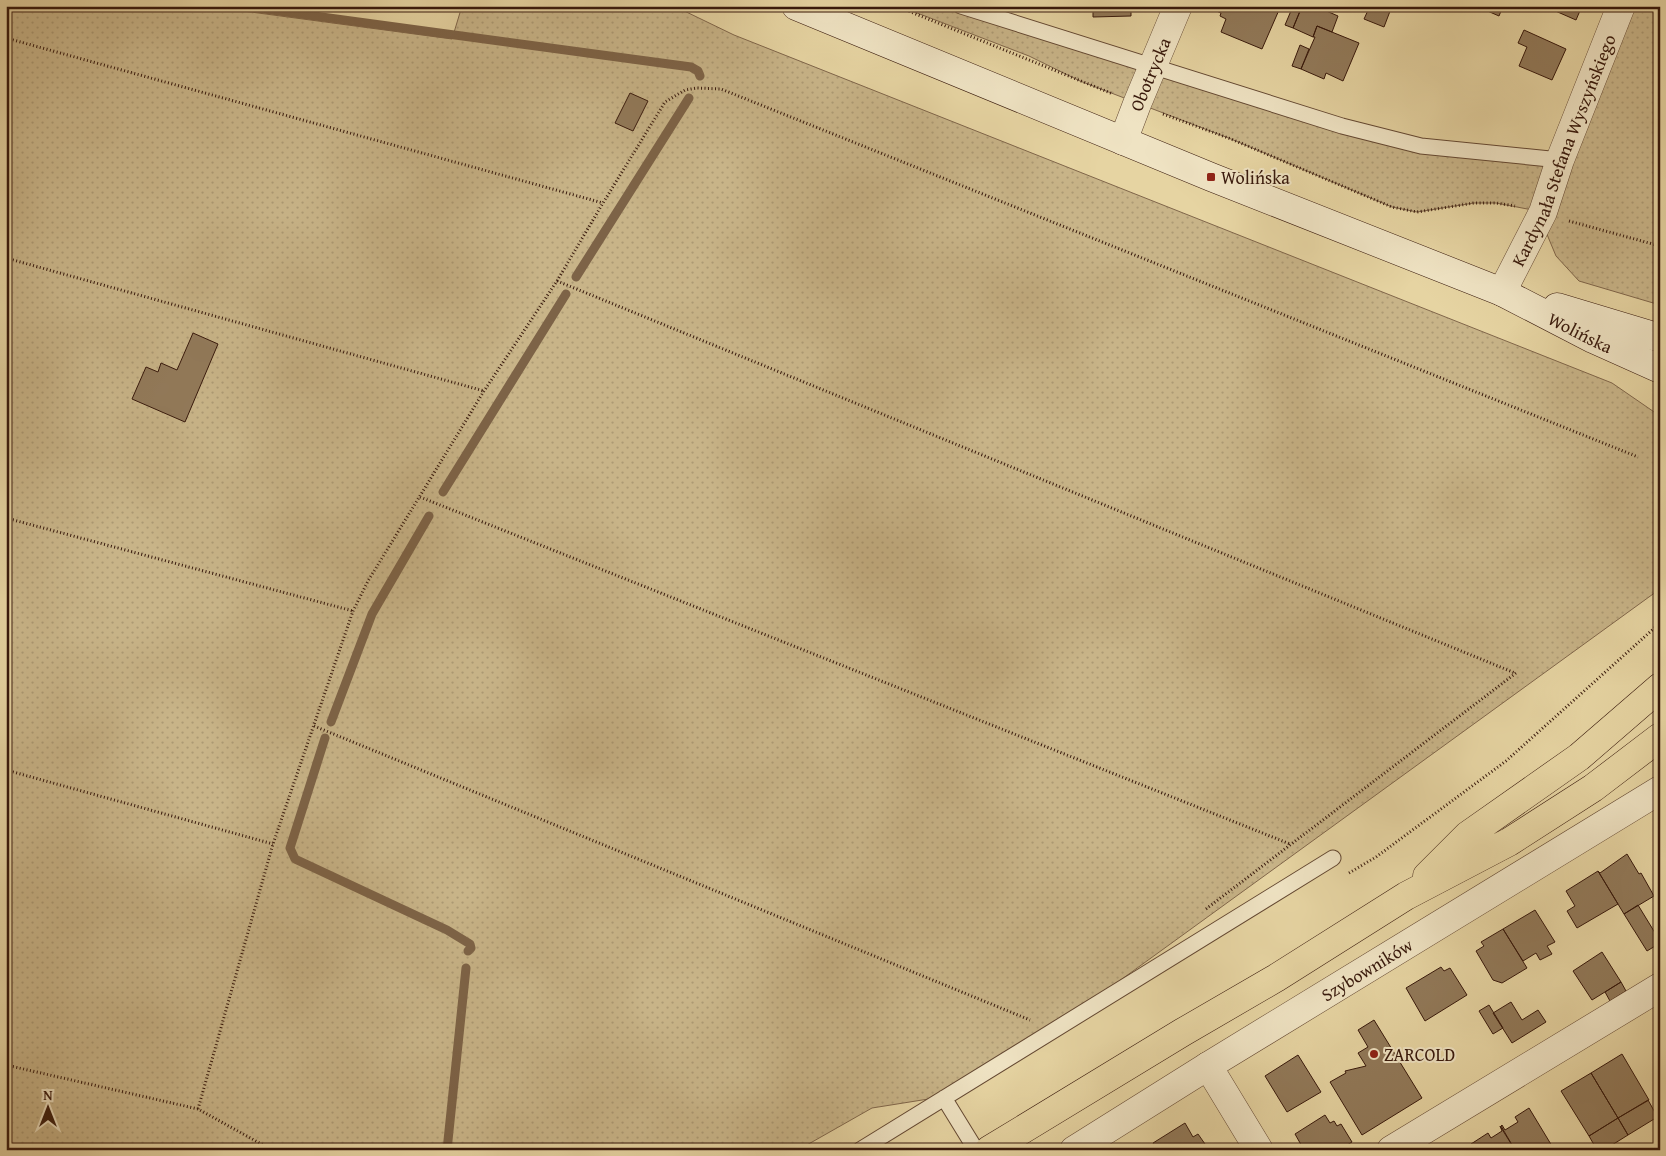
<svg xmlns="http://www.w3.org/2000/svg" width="1666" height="1156" viewBox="0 0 1666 1156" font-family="'Gentium Book Plus',serif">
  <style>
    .grass { fill: url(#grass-dots); stroke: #80664a }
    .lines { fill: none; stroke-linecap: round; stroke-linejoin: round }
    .stream { stroke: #7d6347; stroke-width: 9 }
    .building { fill: #927a5a; stroke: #38190c }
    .lane-casing { stroke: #644832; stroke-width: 17 }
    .street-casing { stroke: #644832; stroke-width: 29 }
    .secondary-casing { stroke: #38190c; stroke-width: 29 }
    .primary-casing { stroke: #38190c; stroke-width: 29 }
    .path { stroke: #38190c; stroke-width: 3; stroke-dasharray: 1 2.5; stroke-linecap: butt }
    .lane { stroke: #efe3c3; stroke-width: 15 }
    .street { stroke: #efe3c3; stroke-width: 28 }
    .secondary { stroke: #efe3c3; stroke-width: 28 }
    .primary { stroke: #e6d4a2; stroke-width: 28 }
    .poi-dot { fill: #8f2418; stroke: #efe3c3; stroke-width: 2 }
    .labels { text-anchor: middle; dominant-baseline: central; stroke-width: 4; stroke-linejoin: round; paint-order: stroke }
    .street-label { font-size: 18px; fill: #38190c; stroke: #efe3c3 }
    .poi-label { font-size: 18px; fill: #38190c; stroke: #efe3c3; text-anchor: start }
  </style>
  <defs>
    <pattern id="grass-dots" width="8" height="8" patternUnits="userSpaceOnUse" patternTransform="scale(1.25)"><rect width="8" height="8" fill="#c8b488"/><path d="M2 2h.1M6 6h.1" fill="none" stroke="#ad9a74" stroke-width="1.8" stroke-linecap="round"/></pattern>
  </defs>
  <rect width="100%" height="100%" fill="#e6d4a2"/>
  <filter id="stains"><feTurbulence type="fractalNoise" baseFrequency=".004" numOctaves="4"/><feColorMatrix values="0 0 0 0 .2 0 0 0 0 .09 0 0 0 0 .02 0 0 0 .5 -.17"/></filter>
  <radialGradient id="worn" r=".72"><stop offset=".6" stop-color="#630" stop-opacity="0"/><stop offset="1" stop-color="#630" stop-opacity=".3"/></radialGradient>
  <path class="grass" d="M6,6H206L452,39L462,6H674L734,35L1612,383L1660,416V589L1111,987L941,1097L872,1108L798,1150H6Z
    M899,6H961L1421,146L1560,159L1621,6H1660V305L1579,281L1556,256L1546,232L1543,212L1496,203H1474L1417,212L1392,207L1231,139L1080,81L1029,56Z"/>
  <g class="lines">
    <path class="stream" d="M241,6L691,67L698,71L700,76
      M576,277L689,98
      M443,492L566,294
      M331,722L372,614L429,516
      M325,738L290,848L295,859L447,930L470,944L471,948L468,951
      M447,1150L466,968"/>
  </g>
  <path class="building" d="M1093,6H1131V16L1093,17Z
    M1216,6H1269L1279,10L1262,49L1221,32L1226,19L1220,16L1221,13L1214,10Z
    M1293,6L1301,9L1293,28L1285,25Z
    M1302,6H1315L1338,16L1332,32L1317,26L1313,37L1293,28Z
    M1370,6H1392L1384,27L1364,19Z
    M1476,6H1503L1499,16Z
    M1544,6H1582L1576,20Z
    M1317,26L1359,43L1343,81L1326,73L1324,79L1301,69L1315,37H1313Z
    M1524,30L1566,49L1552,80L1519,66L1527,47L1518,43Z
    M1300,45L1309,49L1301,69L1292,66Z
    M630,93L648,101L633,131L615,123Z
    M193,333L218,344L185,422L132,399L146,367L158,372L161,363L177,370Z
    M1627,854L1639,874L1641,873L1654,896L1624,914L1598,871L1600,873Z
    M1598,871L1618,904L1577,928L1567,911L1575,906L1566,891Z
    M1638,905L1660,941V943L1647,951L1624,914Z
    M1535,910L1555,942L1547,946L1552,954L1540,960L1536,953L1523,961L1503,929Z
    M1503,929L1527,968L1502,983L1493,980L1476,951L1484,946L1481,942Z
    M1602,952L1621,982L1592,1000L1573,971Z
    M1441,967L1444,971L1450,968L1467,995L1425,1021L1406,988Z
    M1621,982L1626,991L1610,1001L1605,992Z
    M1511,1002L1522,1020L1538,1010L1546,1022L1512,1043L1493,1013Z
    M1489,1005L1503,1028L1493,1034L1479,1011Z
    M1374,1020L1422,1098L1362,1135L1330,1082L1346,1073L1345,1071L1366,1066L1358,1053L1368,1047L1358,1030Z
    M1622,1054L1649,1100L1618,1118L1591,1073Z
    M1298,1055L1321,1092L1287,1112L1265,1076Z
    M1591,1073L1618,1118L1589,1136L1561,1091Z
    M1648,1100L1657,1116H1659L1628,1135L1618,1118Z
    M1529,1108L1552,1146L1545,1150H1515L1501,1126L1502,1125L1505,1130L1518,1122L1515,1117Z
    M1325,1115L1330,1123L1334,1121L1337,1126L1341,1124L1352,1142L1339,1150H1304L1295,1134Z
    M1618,1118L1628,1135L1604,1150H1597L1589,1136Z
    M1185,1123L1193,1137L1198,1134L1205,1144L1200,1147L1201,1150H1157L1153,1143Z
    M1500,1126L1515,1150H1475L1471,1144L1488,1133L1491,1138L1502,1131Z"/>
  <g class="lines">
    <defs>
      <path id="lane" d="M961,6L1342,126L1421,146L1560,160
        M944,1098L976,1150
        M860,1150L1333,858"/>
      <g id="street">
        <path id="s1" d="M1123,141L1137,104L1178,6"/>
        <path id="s2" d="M1502,292L1543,212L1560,160L1621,6"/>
        <path d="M1208,1066L1259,1150"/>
        <path id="s3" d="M1074,1150L1208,1066L1660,790"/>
        <path d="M1391,1150L1660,987"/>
      </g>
      <g id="secondary">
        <path id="s4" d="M796,6L1211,177L1502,292L1593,339L1660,369"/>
        <path d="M1557,307L1660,338"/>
      </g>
      <path id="primary" d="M1427,876L1468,835L1579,757L1660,687
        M989,1150L1183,1032L1276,978L1406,896L1509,842L1593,788L1660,737"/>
    </defs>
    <use href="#lane" class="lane-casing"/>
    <use href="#street" class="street-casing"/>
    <use href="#secondary" class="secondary-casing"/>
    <use href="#primary" class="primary-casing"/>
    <path class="path" d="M896,6L1113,94
      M6,38L603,203
      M1163,114L1231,139L1392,207L1417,212L1474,203H1496L1515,206
      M1569,221L1660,246
      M6,258L484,391
      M557,281L1515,673
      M420,497L1290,844
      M6,518L353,611
      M314,726L1030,1020
      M6,770L273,844
      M1349,873L1376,857L1506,761L1660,623
      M1206,909L1516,673
      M6,1065L198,1109L272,1150
      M198,1109L273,844L353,611L368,581L484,391L557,281L603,203L665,102L685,90L697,88L721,89L1638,457"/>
    <use href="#lane" class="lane"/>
    <use href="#street" class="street"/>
    <use href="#secondary" class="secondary"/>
    <use href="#primary" class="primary"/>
  </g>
  <g class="poi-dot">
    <rect x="1206" y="172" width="10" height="10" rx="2.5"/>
    <circle cx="1374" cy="1054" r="5"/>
  </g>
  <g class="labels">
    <g class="street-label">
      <text stroke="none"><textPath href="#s1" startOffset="72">Obotrycka</textPath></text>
      <text stroke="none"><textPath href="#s2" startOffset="155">Kardynała Stefana Wyszyńskiego</textPath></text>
      <text stroke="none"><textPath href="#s4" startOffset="850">Wolińska</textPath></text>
      <text stroke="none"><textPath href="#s3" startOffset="344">Szybowników</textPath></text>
    </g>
    <g class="poi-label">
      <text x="1221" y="177">Wolińska</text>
      <text x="1384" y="1054">ZARCOLD</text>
    </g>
  </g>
  <rect width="1666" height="1156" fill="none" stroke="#e6d4a2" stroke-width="25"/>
  <rect x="8" y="8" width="1651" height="1141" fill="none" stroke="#38190c" stroke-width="2.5"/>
  <rect x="12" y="12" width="1641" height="1131" fill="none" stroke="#38190c"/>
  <g transform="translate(48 1108)" stroke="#efe3c3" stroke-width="4" paint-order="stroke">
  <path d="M0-4L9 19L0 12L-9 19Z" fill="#38190c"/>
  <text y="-8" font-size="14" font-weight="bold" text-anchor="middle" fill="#38190c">N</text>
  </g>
  <rect width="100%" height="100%" filter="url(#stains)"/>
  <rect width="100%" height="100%" fill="url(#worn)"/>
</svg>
